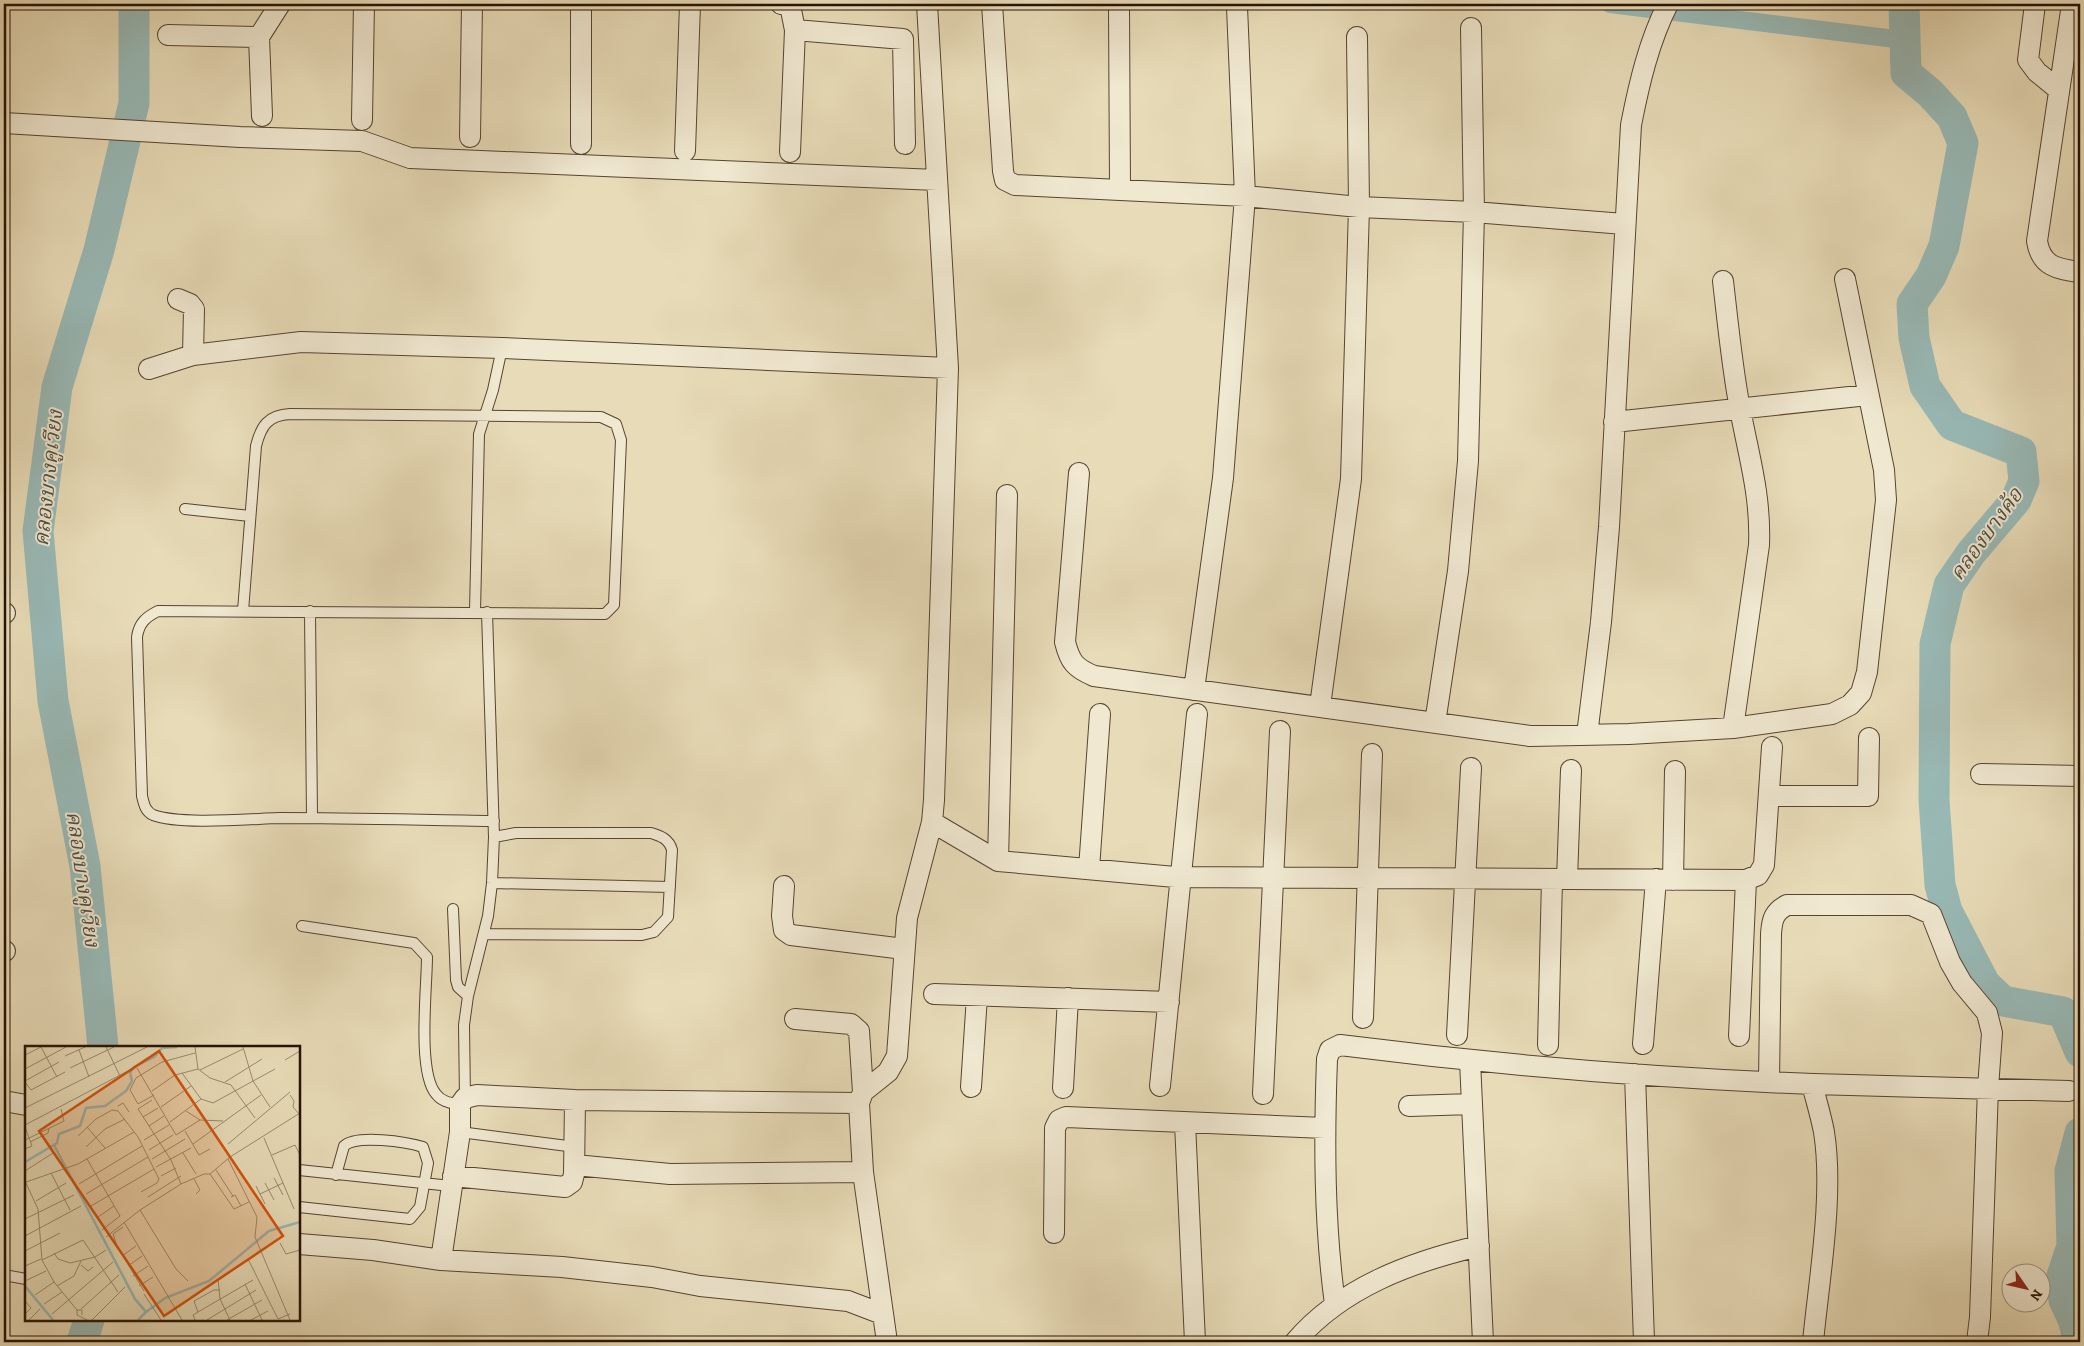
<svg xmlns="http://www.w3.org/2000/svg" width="2084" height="1346" viewBox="0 0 2084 1346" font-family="Alegreya,'Noto Serif Thai',serif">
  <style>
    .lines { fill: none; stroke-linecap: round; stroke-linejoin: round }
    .canal { stroke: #99bab7; stroke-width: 18 }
    .river { stroke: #99bab7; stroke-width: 31 }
    .service-casing { stroke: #57442f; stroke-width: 12 }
    .minor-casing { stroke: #57442f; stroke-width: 22 }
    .service { stroke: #f0e8d1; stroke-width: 10 }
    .minor { stroke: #f0e8d1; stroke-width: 20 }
    .labels { text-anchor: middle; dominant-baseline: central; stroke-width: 4; stroke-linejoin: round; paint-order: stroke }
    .water-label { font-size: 21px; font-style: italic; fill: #4f4d41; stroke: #f0e8d1 }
    .inset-river { fill: none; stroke: #99bab7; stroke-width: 2.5 }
    .inset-road { fill: none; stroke: #9b8b6f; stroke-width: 1 }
    .view { fill: #d5520b; fill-opacity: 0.15; stroke: #d5520b; stroke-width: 2.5 }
    .inset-edge { fill: none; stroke: #271201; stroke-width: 2.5 }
  </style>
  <rect width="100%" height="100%" fill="#e8dcb8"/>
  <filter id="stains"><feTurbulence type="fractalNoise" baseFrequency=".004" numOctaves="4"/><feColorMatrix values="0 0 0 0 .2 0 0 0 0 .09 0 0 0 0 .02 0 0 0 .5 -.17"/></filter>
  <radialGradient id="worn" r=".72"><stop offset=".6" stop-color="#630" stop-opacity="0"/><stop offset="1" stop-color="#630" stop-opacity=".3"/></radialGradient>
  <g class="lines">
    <path class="canal" d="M1610,4L1904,40"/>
    <path class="river" d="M1904,4L1906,73L1930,93L1952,117L1963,143L1944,246L1931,276L1912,304L1914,338L1925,386L1952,425L2021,452L2024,481L2016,500L1971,553L1949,585L1935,644L1934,800L1940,885L1947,911L1985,984L2003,1001L2063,1012L2080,1052
      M103,1047L85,866L53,701L38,531L57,387L99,250L134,103V4
      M82,1342L89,1320
      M2079,1342L2073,1319L2064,1300L2061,1279L2072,1246L2070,1171L2080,1133"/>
    <defs>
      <path id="service" d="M185,509L250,516
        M243,611L256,446C261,426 268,415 290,414L601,417L616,424L621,440L614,605L605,614L158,611C146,617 139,623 137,637L142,796C144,804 145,811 153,815C180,825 248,819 279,818C351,818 422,820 494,821
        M310,611L312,818
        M475,612L479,434L493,390L502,348
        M487,612L494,837
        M492,883L670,887
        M453,909L456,980L458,987L468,996
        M302,926L414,943L427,957C427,987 417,1072 436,1094C442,1102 451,1103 460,1105
        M465,1098L464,1025L468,996L488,916L492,883L494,837L516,833H651C661,836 669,839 672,850L668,917L654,932L642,935L484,934
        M460,1132L575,1147
        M299,1170L451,1186
        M299,1207L410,1219L420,1207L428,1163L423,1147C407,1142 356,1134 344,1146L336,1175
        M4,1275L26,1279"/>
      <path id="minor" d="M781,4L790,5L795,30L903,39L905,144
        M992,4L1003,171L1005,180L1015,185L1245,196L1359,207L1474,212L1624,224
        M2035,4L2028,60L2037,72L2059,90
        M2072,4L2037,241C2041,267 2058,269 2080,272
        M1119,6L1120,188
        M168,35L259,37
        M262,116L259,37L280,4
        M362,120L364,4
        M4,123L240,137L362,141L410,158L937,180
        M470,137L472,4
        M581,144V4
        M685,151L690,4
        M790,152L795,30
        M1723,281C1728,324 1732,367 1740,409C1749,457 1761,496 1759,545L1733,728
        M178,299L190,304L194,309L193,355
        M149,369L193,355L301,342L502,348L948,368
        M1614,422L1868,395
        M1079,473L1065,642C1070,662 1075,668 1094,676L1530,736L1629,734L1733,728L1832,714L1850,705L1861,693L1867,672L1886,500L1884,470L1845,279
        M4,613H5
        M1194,690L1223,478L1245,196L1237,7
        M1320,706L1351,479L1359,207L1357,37
        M1435,723L1458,571L1468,461L1474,212L1471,28
        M1587,735L1601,622L1609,527L1631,125C1639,84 1649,41 1668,4
        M1981,774L2080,776
        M1769,796H1868L1869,738
        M932,822L998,861L1175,877L1746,880L1739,1036
        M998,861L1007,495
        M1089,869L1100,714
        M1567,879L1571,770
        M1673,880L1675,771
        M1746,880L1758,875L1764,865L1772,747
        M784,886L782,916L784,930L791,935L904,949
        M4,951H5
        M934,994L1169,1002
        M1363,1018L1372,754
        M795,1019L851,1024L859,1031L863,1092
        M1457,1035L1471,768
        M1643,1044L1656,879
        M1548,1045L1552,879
        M1470,1061L1483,1342
        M1635,1074L1644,1342
        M1769,1082L1771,934C1772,919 1774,912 1787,905H1911L1931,914L1950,962L1962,983L1987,1013L1992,1033L1988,1088L1980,1317L1977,1342
        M1812,1084C1816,1100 1821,1116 1824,1132C1834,1195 1819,1279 1813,1342
        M1160,1086L1197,714
        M971,1087L977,996
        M1063,1088L1068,998
        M1263,1094L1280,731
        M4,1101L26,1105
        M1409,1106L1472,1104
        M1185,1123L1195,1342
        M575,1165L670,1174L863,1172
        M453,1176L565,1187L572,1182L574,1174L575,1100
        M1054,1233L1055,1128L1059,1120L1066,1117L1325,1128
        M299,1244L373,1250L441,1260L562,1267L652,1277L700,1286L848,1301L882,1314
        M441,1260L460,1132V1105L465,1098L477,1095L575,1100L859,1103
        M1335,1304C1324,1223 1324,1141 1327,1059L1330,1050L1340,1045C1497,1065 1655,1078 1813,1084C1898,1087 1984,1088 2069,1091
        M887,1342L863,1172L859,1103L863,1092L888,1072L897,1056L907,918L932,822L934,800L948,368L927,4
        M1295,1342C1342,1287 1411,1262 1479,1246"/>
    </defs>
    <use href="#service" class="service-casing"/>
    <use href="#minor" class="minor-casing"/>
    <use href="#service" class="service"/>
    <use href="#minor" class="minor"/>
  </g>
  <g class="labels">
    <g class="water-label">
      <text transform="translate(48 478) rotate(-84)">คลองบางคูเวียง</text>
      <text transform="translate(1986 534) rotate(-54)">คลองบางค้อ</text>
      <text transform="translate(83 879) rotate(82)">คลองบางคูเวียง</text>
    </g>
  </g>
  <g transform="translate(25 1046)">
    <rect width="275" height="275" fill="#e8dcb8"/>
    <path class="inset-river" d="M29,99L110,253L121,266L113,274M0,116L32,97L34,88L55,80L61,62L80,60L101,45L107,35L105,27L109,21L129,11L137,2L152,1M0,240L28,274M121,266L140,252L184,235L244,185L275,176"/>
    <path class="inset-road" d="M81,1L95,30M170,1L173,23L185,32L206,39L230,72M218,1L228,35L245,61M54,4L64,31M0,9L16,1L32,31M40,10L60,1M260,14L275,5M45,22L89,1M112,22L151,89L175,74M0,23L41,1M175,24L218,3M157,27L176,53L188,57L250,23M0,35L34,16M0,36L6,44L40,26M200,36L237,13M127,45L150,29L173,23M129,49L113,58L105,44L111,32L137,16L170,7M265,49L269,55L268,61L275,69M127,54L113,63L146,114L156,138M93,60L98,57L104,66M136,61L166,40M0,62L122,1M161,65L175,74L198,75M118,71L133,62M145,76L176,53M0,79L101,26M124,80L139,70M0,81L7,100L0,103M62,81L80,102M160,85L174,109L185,103M53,90L71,73L87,64L93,65L113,91L134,133L132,137L116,146M239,92L269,163M0,94L39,75L36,63M119,94L144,79M5,96L23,87L24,82M168,98L236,49M203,98L265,46M61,101L80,83L100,73M124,104L148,89M158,107L171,128M247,109L270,99L275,109M62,113L95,170L77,184M127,113L160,93M203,113L232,171L230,191L265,274M131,121L166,102M191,124L208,150M0,125L28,107M26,127L45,164M185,128L209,163L224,156M136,130L151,122M249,132L258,149M169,133L175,144L171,148M0,135L13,163L17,214L29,236L52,264M1,136L53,118L109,86M240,137L249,154M54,138L117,100M231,140L240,158M61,148L123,111M235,148L258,137M123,151L156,130M206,151L210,149L216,160M11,155L41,137M66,160L129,123M115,164L151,223L163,235M73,171L89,160M0,173L49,149M99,176L157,274M98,181L88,188L92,200L119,245M0,190L56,160M81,191L115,164L156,138L179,128H185L205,111L275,67M255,197L261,208L275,204M0,205L35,187M29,207L33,213L45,217L70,211L81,204M97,210L111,200M223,213L253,273L265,268M17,214L58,194L93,246M56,219L63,225L68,221M0,220L16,213M103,220L117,210M108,230L123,220M193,233L195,253L205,274M0,235L21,225M220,238L237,274M32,240L49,230L56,215M114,240L128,231M119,248L136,274M10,249L29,236M0,255L6,262L0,268M19,258L37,246M56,263L94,229M173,266L169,255L189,244H195M27,268L88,216M57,269V264H52V269L62,274M4,274L15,263M67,274L100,241M170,274L168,269L173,266L228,234M182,274L231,244M202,274L237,254M226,274L243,265"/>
    <path class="view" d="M134,5L258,190L139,270L14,85Z"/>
    <rect width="275" height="275" class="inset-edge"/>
  </g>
  <rect width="2084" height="1346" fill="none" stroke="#e8dcb8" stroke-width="20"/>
  <rect x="5" y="5" width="2074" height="1336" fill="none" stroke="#271201" stroke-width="2.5"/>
  <rect x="10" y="10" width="2064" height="1326" fill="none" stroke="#271201"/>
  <g transform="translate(2026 1288) rotate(124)"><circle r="24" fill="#f0e8d1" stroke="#a0927e"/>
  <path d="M0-4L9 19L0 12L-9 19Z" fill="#8f2418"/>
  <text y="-8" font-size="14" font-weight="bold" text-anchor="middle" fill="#271201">N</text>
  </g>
  <rect width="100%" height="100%" filter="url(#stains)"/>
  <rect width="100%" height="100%" fill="url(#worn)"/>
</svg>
